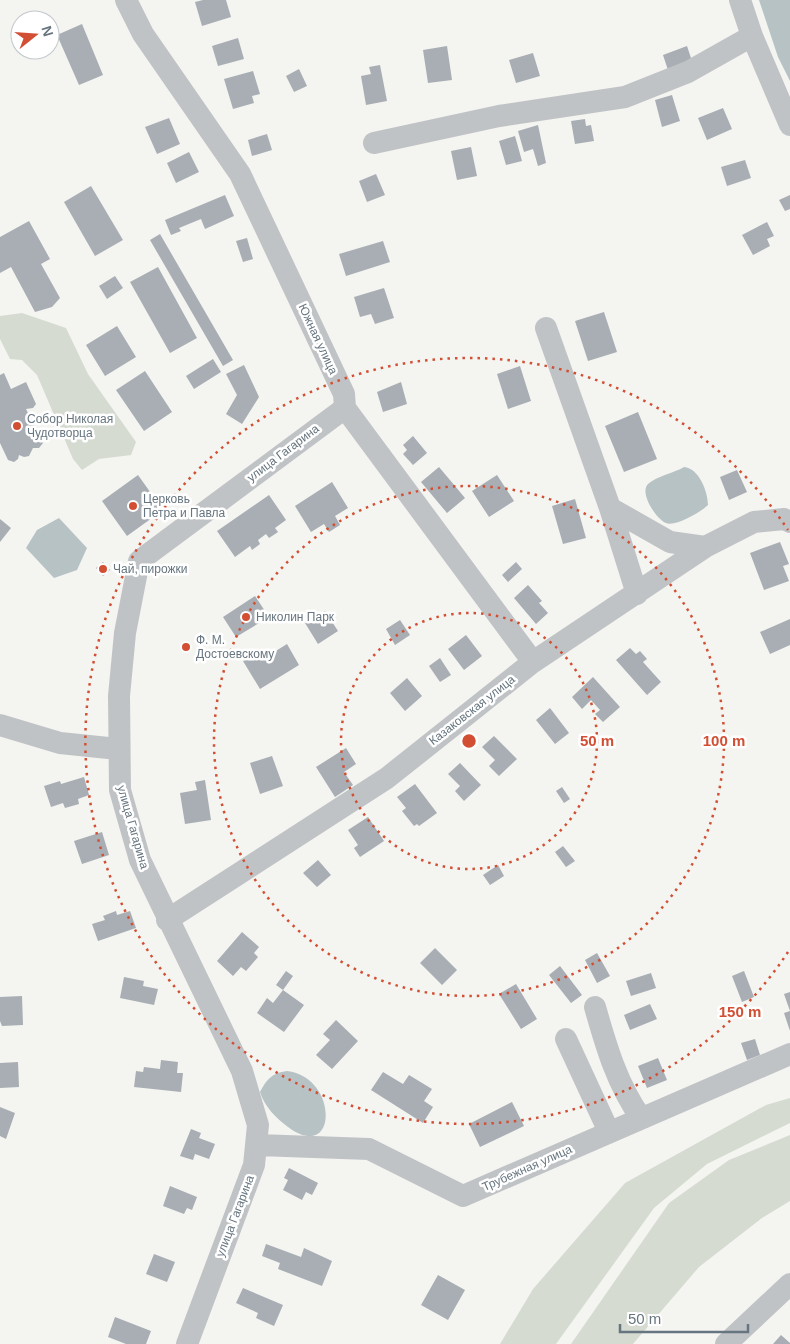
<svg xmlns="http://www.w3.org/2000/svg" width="790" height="1344" viewBox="0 0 790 1344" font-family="Helvetica,sans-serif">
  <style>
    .green { fill: #d6dbd2 }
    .water { fill: #b7c2c5 }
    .building { fill: #a8aeb3 }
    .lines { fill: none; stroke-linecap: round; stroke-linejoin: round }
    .minor { stroke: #c0c3c6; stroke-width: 22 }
    .ring { fill: none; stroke: #d24f33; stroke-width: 2.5; stroke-dasharray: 2.5 5 }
    .poi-dot { fill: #d24f33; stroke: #fff; stroke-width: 2 }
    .labels { text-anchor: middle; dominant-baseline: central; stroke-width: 5; stroke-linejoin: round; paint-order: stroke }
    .street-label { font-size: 12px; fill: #66757f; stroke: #fff }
    .poi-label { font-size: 12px; fill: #66757f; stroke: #fff; text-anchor: start }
    .centre { fill: #d24f33; stroke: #fff; stroke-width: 2.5 }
    .ring-label { font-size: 15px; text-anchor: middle; font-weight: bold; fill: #d24f33; stroke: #fff; stroke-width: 5; stroke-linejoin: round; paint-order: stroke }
  </style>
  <rect width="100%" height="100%" fill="#f4f4f1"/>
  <path class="green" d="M22,313L66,328L88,374L136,442L131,455L99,459L82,470L73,459L37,375L22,360L10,359L0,339V316Z
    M790,1098V1123L707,1164L654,1208L556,1344H500L533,1289L625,1183L766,1105Z
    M790,1135V1201L762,1218L699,1267L633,1344H571L669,1203L729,1160Z"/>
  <path class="water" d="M759,0H790V81L778,57Z
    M684,467C699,468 708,492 708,505C701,512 675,527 666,523C656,519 639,493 648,484C657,476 674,473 684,467Z
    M59,518L87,548L77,570L54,578L26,548L37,530Z
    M287,1071C339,1077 338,1164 288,1127C275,1117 265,1107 260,1092C267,1079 272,1073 287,1071Z"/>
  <path class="building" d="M203,0H226L231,17L202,26L195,2Z
    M82,24L103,75L79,85L57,35Z
    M238,38L244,59L218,66L212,46Z
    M447,46L452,80L428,83L423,50Z
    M687,46L692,61L668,70L663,55Z
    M533,53L540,76L516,83L509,60Z
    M380,65L387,101L366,105L361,76L371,74L369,67Z
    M299,69L307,86L294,92L286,76Z
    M253,71L260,94L252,96L254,103L233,109L224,79Z
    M672,95L680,121L662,127L655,100Z
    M723,108L732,129L707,140L698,118Z
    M169,118L180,144L157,154L145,127Z
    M585,119L586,126L591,125L594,141L575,144L571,121Z
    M538,125L546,163L538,166L533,149L524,152L518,131Z
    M267,134L272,150L252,156L248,140Z
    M515,136L522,161L506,165L499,141Z
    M471,147L477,176L457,180L451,151Z
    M189,152L199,172L176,183L167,163Z
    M745,160L751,178L727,186L721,167Z
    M376,174L385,195L367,202L359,181Z
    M91,186L123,240L95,256L64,202Z
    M225,195L234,216L205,229L201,219L179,228L181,231L171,235L165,220Z
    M790,195V209L785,211L779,200Z
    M29,221L50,259L41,264L60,298L52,307L35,312L11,267L0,273V237Z
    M767,222L774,236L767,239L770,246L753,255L742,235Z
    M160,234L233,360L223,366L150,240Z
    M247,238L253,259L243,262L236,241Z
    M383,241L390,262L346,276L339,254Z
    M158,267L197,338L170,353L130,282Z
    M115,276L123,288L107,299L99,286Z
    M384,288L394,318L375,324L371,314L360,317L354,297Z
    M604,312L617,352L588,361L575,321Z
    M117,326L136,357L105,376L86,345Z
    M213,359L221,372L194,389L186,376Z
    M244,365L259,397L242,424L226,414L237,395L226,374Z
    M520,366L531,401L508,409L497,374Z
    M145,371L172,412L144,431L116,390Z
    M4,373L11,389L26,382L36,404L33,408L26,409L43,443L39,448H33L29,456L24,457L19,455L18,459L14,462L8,460L0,443V375Z
    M401,382L407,404L383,412L377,392Z
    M638,412L657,459L624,472L605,426Z
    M413,436L427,453L413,465L403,454L407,450L403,445Z
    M439,467L465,498L447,513L421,482Z
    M737,470L747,492L729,500L720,477Z
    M138,475L163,510L127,536L102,501Z
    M497,475L514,501L489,517L472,491Z
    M332,482L348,508L335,516L340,525L329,532L324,524L311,532L295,506Z
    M269,495L286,520L275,528L278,532L269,538L266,534L258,540L260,544L252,550L250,546L235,557L217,531Z
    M575,499L586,538L563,544L552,506Z
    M0,519L11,528L0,542Z
    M780,542L789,564L783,566L789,581L764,590L750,553Z
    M103,562L110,570L103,576L96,568Z
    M516,562L522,569L508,582L502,575Z
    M528,585L542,601L539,603L548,613L536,624L514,598Z
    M255,596L269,617L236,637L223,617Z
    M325,611L338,631L318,644L305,623Z
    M790,619V645L770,654L760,632Z
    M400,620L410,635L395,645L386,629Z
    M466,635L482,656L464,670L448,649Z
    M287,644L299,665L260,689L243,661L258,651L263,659Z
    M630,648L636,654L640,651L647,659L643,662L661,682L647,695L616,660Z
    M440,658L451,675L440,682L429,666Z
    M593,677L620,707L603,722L595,714L600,710L591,700L582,709L572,697Z
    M407,678L422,696L405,711L390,693Z
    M550,708L569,733L555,744L536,720Z
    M494,736L517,759L499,776L489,766L495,760L482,747Z
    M346,748L356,764L344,772L353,785L335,797L316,767Z
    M272,756L283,786L260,794L250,763Z
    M460,763L481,785L464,801L455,791L460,786L448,774Z
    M84,777L89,795L78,799L79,804L65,808L63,803L51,807L44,786L60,781L61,784Z
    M205,780L211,820L185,824L180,793L197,790L195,782Z
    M415,784L437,813L419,826L417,824L414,826L402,811L406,808L397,797Z
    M562,787L570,799L564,803L556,791Z
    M368,817L384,841L360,857L354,848L358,845L348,830Z
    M102,832L109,855L82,864L74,841Z
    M563,846L575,861L566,867L555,852Z
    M318,860L331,875L317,887L303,873Z
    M498,865L504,876L490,885L483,875Z
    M116,911L117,915L130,911L136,928L98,941L92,924L105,920L103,916Z
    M242,932L259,947L254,953L258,957L246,971L241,967L233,976L217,961Z
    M435,948L457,970L442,985L420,963Z
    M597,953L610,976L597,983L585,960Z
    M560,966L582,995L571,1003L549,975Z
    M286,971L293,976L283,990L304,1005L284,1032L257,1013L267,998L273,1003L283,990L276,985Z
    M744,971L754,997L742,1002L732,976Z
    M651,973L656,988L631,996L626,981Z
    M124,977L144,981L143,986L158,989L154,1005L120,998Z
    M516,984L537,1019L521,1029L499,994Z
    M790,992V1031L784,1013L790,1011L784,994Z
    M22,996L23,1025L2,1026L0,1021V997Z
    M650,1004L657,1019L630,1030L624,1015Z
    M336,1020L358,1041L332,1069L316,1055L330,1040L323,1034Z
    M755,1039L760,1055L747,1060L741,1043Z
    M658,1058L667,1080L647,1088L638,1066Z
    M161,1060L178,1062L177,1073H183L181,1092L134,1087L136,1071L143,1072L144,1067L160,1069Z
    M18,1062L19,1087L0,1088V1063Z
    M383,1072L403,1084L409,1075L432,1089L424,1101L433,1107L423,1123L371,1090Z
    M512,1102L524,1126L480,1147L469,1124Z
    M0,1107L15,1113L6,1139L0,1136Z
    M191,1129L201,1133L199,1138L215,1144L209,1159L195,1154L193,1160L180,1156Z
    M289,1168L318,1183L312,1195L306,1192L302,1200L283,1190L288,1180L284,1178Z
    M170,1186L197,1197L192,1210L187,1208L184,1214L163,1206Z
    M266,1244L301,1257L304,1248L332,1261L322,1286L278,1269L280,1263L262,1256Z
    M154,1254L175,1262L167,1282L146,1274Z
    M438,1275L465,1290L448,1320L421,1305Z
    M243,1288L283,1305L274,1326L256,1318L258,1313L236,1303Z
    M115,1317L151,1331L146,1344H126L108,1337Z
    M781,1335L790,1343V1344H773Z"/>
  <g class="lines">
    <path class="minor" d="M126,0L143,34L240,174L344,394L345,408L533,662
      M740,0L752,36L790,125
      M374,143L499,116L625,97L688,72L752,36
      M546,328L610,508L637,594
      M610,508L670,542L705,547
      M0,725L60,743L118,749
      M167,920L387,778L533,662L705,547L754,522L784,519L790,522
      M595,1007C606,1046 617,1084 641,1118
      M566,1039L609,1132
      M258,1145L369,1149L463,1196L790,1054
      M187,1344L254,1165L258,1125L242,1071L140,860L120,790L119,696L125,633L139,561L345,408
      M726,1344L790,1284"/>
  </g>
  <g class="ring">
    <circle cx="469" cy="741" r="128"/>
    <circle cx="469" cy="741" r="255"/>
    <path d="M788 952A383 383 0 1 1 788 530"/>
  </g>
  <g class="poi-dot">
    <circle cx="17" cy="426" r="5"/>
    <circle cx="133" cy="506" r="5"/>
    <circle cx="103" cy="569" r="5"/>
    <circle cx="246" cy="617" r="5"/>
    <circle cx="186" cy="647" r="5"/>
  </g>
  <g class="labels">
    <g class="street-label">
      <text transform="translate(318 339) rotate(65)">Южная улица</text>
      <text transform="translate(283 453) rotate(-37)">улица Гагарина</text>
      <text transform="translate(472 710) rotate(-38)">Казаковская улица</text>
      <text transform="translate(133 827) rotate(74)">улица Гагарина</text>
      <text transform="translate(527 1168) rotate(-24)">Трубежная улица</text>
      <text transform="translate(235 1216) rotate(-69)">улица Гагарина</text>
    </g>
    <g class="poi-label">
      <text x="27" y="419">Собор Николая<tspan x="27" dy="14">Чудотворца</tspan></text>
      <text x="143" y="499">Церковь<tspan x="143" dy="14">Петра и Павла</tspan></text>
      <text x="113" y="569">Чай, пирожки</text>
      <text x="256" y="617">Николин Парк</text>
      <text x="196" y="640">Ф. М.<tspan x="196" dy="14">Достоевскому</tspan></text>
    </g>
  </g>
  <circle cx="469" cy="741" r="8" class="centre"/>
  <g class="ring-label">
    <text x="597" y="746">50 m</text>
    <text x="724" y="746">100 m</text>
    <text x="740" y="1017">150 m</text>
  </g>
  <g transform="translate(35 35) rotate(73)"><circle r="24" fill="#ffffff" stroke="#c2c8cc"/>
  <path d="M0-4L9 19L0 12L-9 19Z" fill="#d24f33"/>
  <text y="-8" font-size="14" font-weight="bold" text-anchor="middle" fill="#66757f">N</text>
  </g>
  <path d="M620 1324v8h128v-8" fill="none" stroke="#66757f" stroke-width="2.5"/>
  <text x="628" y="1324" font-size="15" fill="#66757f" stroke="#ffffff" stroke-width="4" paint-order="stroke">50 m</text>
</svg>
